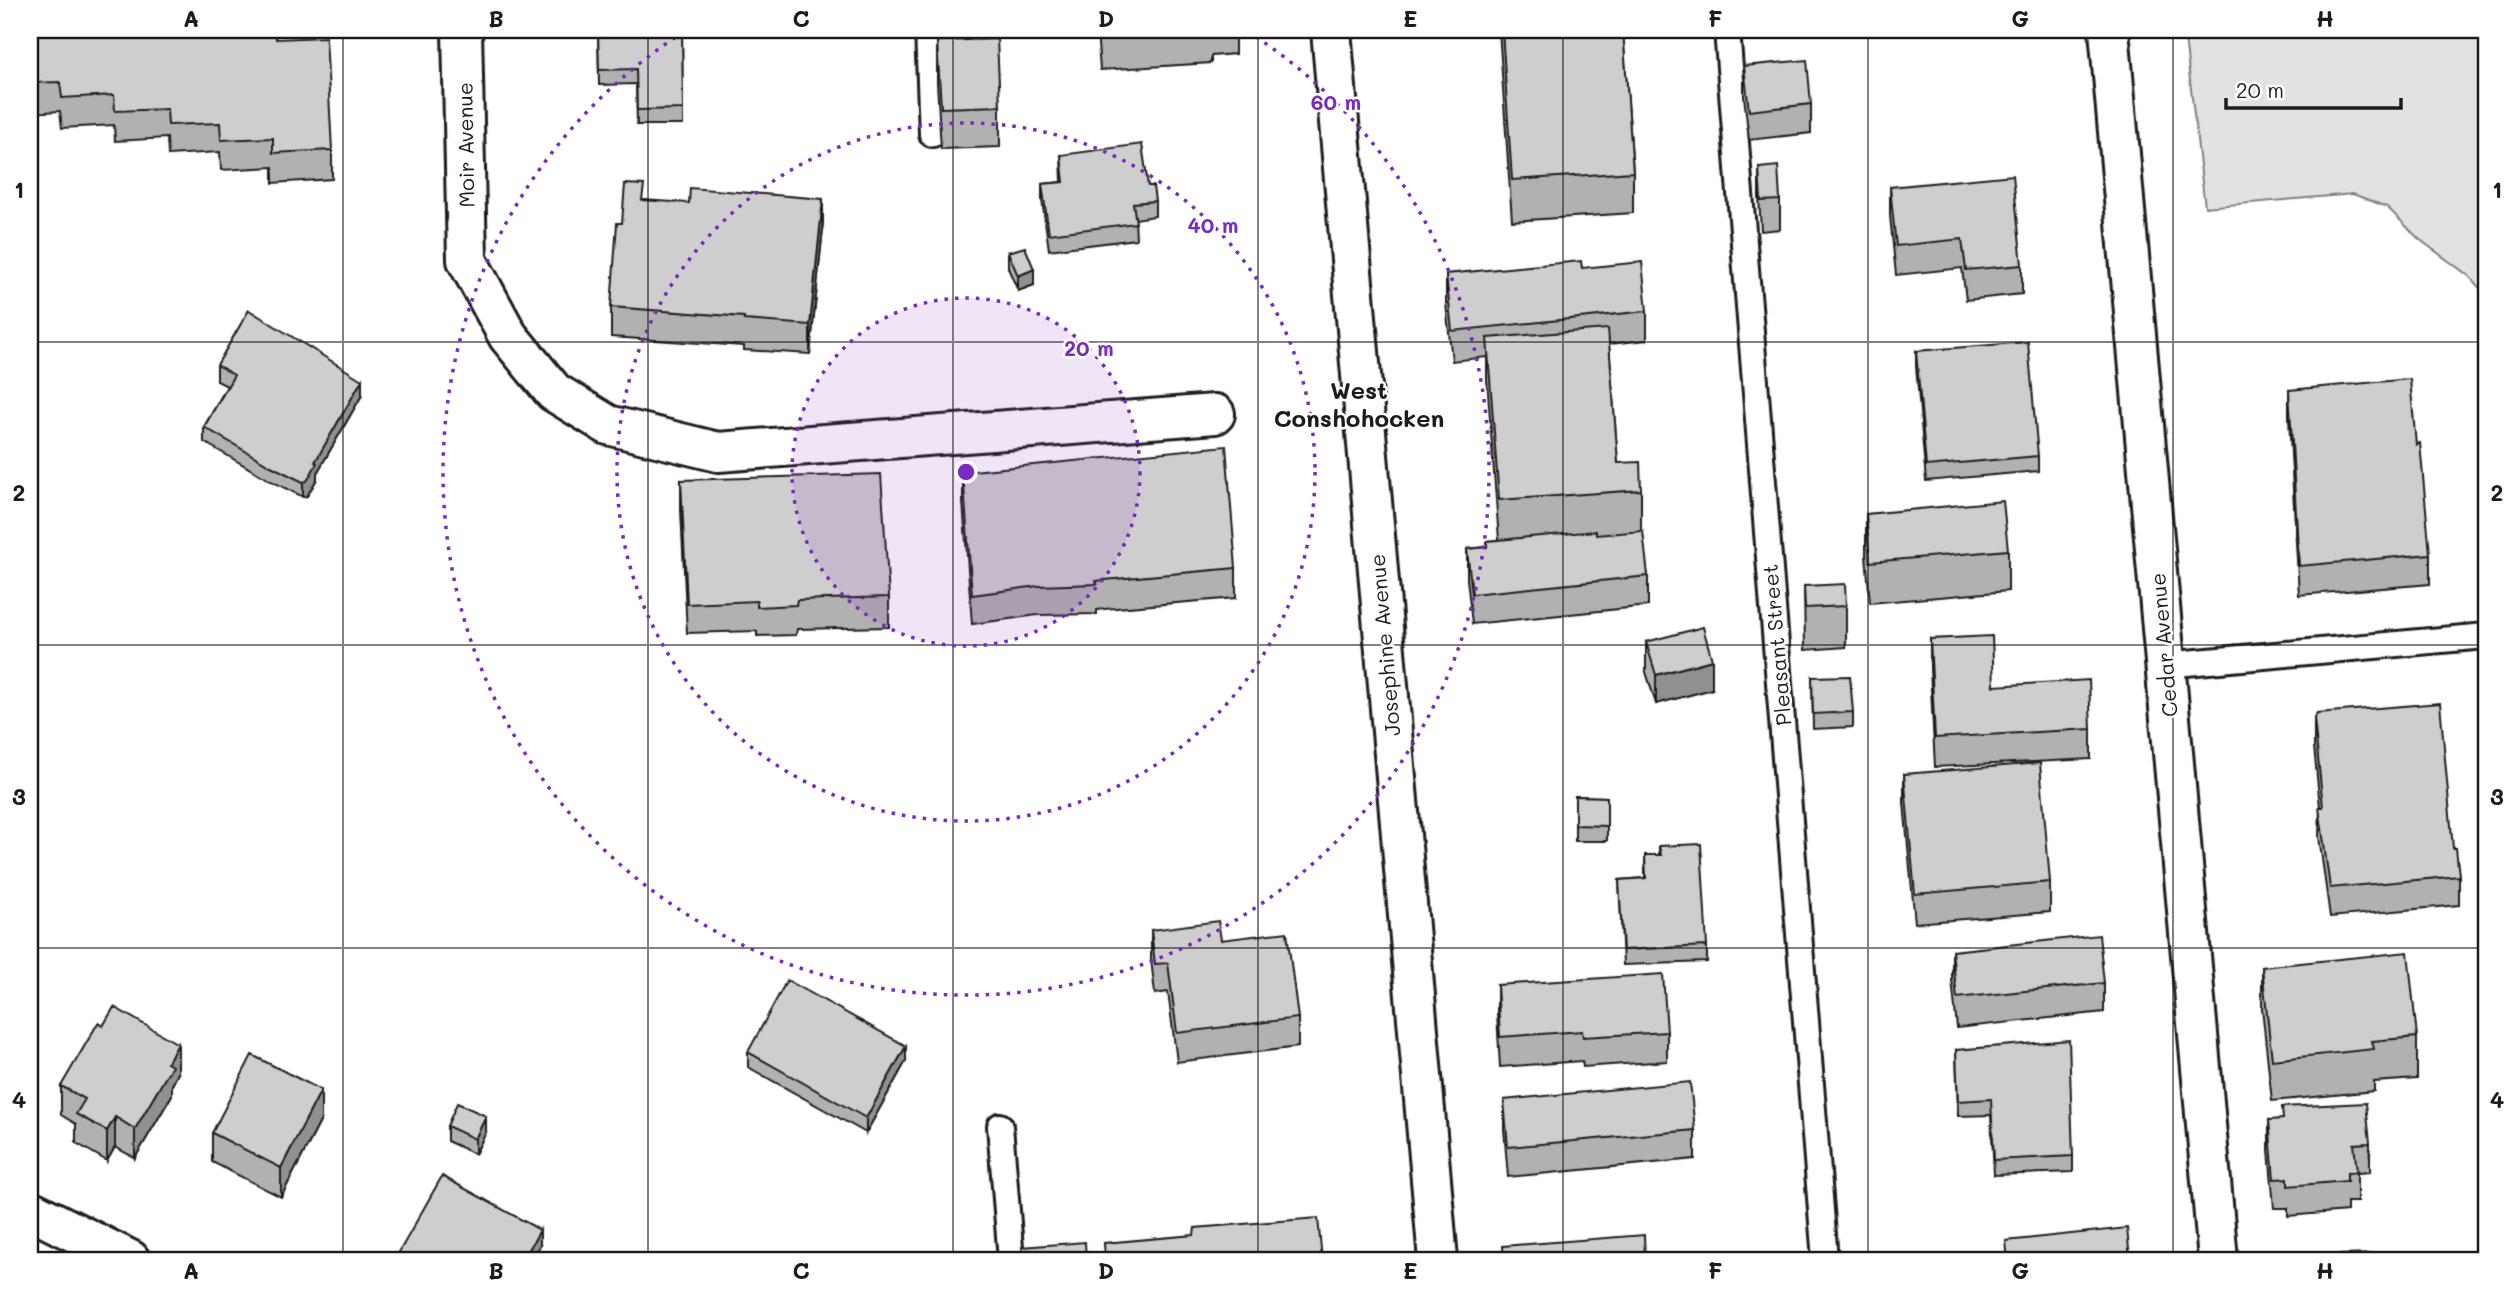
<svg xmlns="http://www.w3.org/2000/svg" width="2516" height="1290" viewBox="0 0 2516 1290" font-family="Mali,sans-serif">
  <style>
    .green { fill: #e2e2e2; stroke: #7f7f7f; stroke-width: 2 }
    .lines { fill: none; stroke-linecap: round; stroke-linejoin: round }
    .lane-casing { stroke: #1c1c1c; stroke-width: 30 }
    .street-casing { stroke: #1c1c1c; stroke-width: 44 }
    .primary-casing { stroke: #1c1c1c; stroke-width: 44 }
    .lane { stroke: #fff; stroke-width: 24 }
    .street { stroke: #fff; stroke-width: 38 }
    .primary { stroke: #fff; stroke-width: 38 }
    .wall { fill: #b1b1b1; stroke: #1c1c1c; stroke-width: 2 }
    .shaded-wall { fill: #909090; stroke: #1c1c1c; stroke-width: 2 }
    .building { fill: #cecece; stroke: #1c1c1c; stroke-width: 2 }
    .grid { fill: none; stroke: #1c1c1c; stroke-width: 2; stroke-opacity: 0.55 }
    .ring { fill: none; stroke: #7b2cbf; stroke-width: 3.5; stroke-dasharray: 3.5 7 }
    .labels { text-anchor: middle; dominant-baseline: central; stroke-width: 5; stroke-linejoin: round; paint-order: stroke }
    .street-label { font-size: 21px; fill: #1c1c1c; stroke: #fff }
    .quarter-label { font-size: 24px; font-weight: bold; fill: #1c1c1c; stroke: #fff }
    .centre { fill: #7b2cbf; stroke: #fff; stroke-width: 3.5 }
    .ring-label { font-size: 21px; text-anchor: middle; font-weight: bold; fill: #7b2cbf; stroke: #fff; stroke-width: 5; stroke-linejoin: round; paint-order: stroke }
    .neatline { fill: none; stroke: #1c1c1c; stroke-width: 2.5 }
    .grid-label { font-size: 23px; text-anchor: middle; font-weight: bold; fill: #1c1c1c }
  </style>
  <rect width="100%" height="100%" fill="#fff"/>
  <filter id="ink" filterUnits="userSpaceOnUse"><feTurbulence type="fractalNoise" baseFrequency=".0143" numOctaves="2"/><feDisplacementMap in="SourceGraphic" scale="14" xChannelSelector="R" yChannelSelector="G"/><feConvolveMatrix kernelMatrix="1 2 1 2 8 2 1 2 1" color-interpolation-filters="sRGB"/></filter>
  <g filter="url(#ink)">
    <path class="green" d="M2184,30H2486V295L2469,276L2419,239L2387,207L2353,194L2205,207Z"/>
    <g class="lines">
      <defs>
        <path id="lane" d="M928,30L932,134
          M1727,30L1825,1260
          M2164,665L2486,636
          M1000,1126L1011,1260"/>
        <path id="street" d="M462,30L467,260L508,336L554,392L608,425L718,452L1215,414
          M1331,30L1438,1260
          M2109,30L2218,1260"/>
        <path id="primary" d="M30,1210L130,1260"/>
      </defs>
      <use href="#lane" class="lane-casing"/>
      <use href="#street" class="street-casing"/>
      <use href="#primary" class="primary-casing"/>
      <use href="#lane" class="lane"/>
      <use href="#street" class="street"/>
      <use href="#primary" class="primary"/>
    </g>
    <path class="wall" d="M30,30L276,39L332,150V179L273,183V167L221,170L220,152L168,155L167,138L115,141L114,125L62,128L60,111L30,113Z
      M598,30H682L683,125H637L636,84L599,85Z
      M1097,30H1235V54L1211,56V63L1100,70Z
      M1499,30H1623L1633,172V213L1512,221Z
      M937,41L1000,106V147L941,149L937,83Z
      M1744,66L1811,104V133L1749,140L1744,96Z
      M1061,155L1148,186L1155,201V216L1135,219L1136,239L1049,250L1042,200V184L1062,182Z
      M1759,168L1780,200V229L1761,231L1759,197Z
      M1890,187L2022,265V294L1966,300L1962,268L1896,275L1890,216Z
      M644,200L823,228L810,354L744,350V346L611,337V307L622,223Z
      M1008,252L1034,285L1018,291L1008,268Z
      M1582,268L1647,311V340L1609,344L1618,463L1641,490V531L1648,576V606L1472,624L1467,579V549L1487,547V541L1499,540L1487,379V357L1452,361L1446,304V274Z
      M1916,351L2038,456V471L1926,481L1916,366Z
      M217,365L362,395L317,473V479L307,496L303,497L271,481L204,442V427L227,386L217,381Z
      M2289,390L2416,445L2430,554V584L2299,595L2289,419Z
      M963,472L1236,568V598L1104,609L1097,610V614L1038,615L972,624L963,502Z
      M681,480L889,597V627L797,629L796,635L757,636V631L687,633L681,510Z
      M1866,514L2008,550V591L1870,603L1866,555Z
      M1804,586L1846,606V647L1805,650Z
      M1930,639L1994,686L2091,729V759L1935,767L1930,669Z
      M1646,642L1712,689L1656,704L1646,672Z
      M1812,677L1853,712V727L1813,729Z
      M2314,718L2453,848L2459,876V905L2330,917L2319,837L2320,807L2314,747Z
      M1904,774L2050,882V912L1915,923L1904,803Z
      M1575,796L1607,797V841H1575Z
      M1659,846L1707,946V962L1623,965L1619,880L1645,878V855H1659Z
      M1151,930L1221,940L1298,1018V1047L1177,1062L1168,992L1155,994L1151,959Z
      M1952,951L2104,983V1012L1957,1028L1952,980Z
      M2262,967L2417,1037V1079L2374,1082V1091L2272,1101L2262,1008Z
      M1497,985L1667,1032V1061L1583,1067L1582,1061L1500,1067L1497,1014Z
      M1956,1050L2073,1156V1172L1994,1175L1991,1115L1958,1116Z
      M748,1052L906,1061L866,1133L748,1067Z
      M178,1073L172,1085V1095L135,1158L115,1147L107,1161L76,1143V1124L61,1115V1086Z
      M1504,1100L1695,1130V1159L1508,1177L1504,1129Z
      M321,1120L281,1197L212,1162V1133Z
      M2269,1120L2370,1143V1172L2357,1173V1202H2347V1211L2288,1216V1208H2274L2269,1150Z
      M447,1126L486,1132L475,1154L447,1141Z
      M540,1245L532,1260H398V1254Z"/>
    <path class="shaded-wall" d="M823,199V228L810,354V325Z
      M1034,269V285L1018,291V276Z
      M362,380V395L317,473V479L307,496L303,497V482Z
      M1712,660V689L1656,704V675Z
      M178,1044V1073L172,1085V1095L135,1158V1129L167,1063Z
      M906,1046V1061L866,1133V1118Z
      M321,1090V1120L281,1197V1168Z
      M486,1116V1132L475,1154V1139Z
      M115,1117V1147L107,1161V1131Z
      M540,1230V1245L532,1260H523Z"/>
    <path class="building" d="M30,30H276V39L326,37L332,150L273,153V138L221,140L220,123L168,125L167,109L115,111L114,95L62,98L60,82L30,83Z
      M598,30H682L683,109L637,110L636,69L599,70Z
      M1502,30H1623L1633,172L1512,180Z
      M997,39L1000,106L941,108L937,41Z
      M1807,60L1811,104L1749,111L1744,66Z
      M1142,144L1148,186H1153L1155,201L1133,203L1136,223L1049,234L1042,184L1064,182L1061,155Z
      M1778,166L1780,200L1761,201L1759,168Z
      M2013,175L2022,265L1966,270L1962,239L1896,246L1890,187Z
      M625,184L644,185L642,200L689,203L690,188L823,199L810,325L744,320V317L611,307L617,223H622Z
      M1025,247L1034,269L1018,276L1008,252Z
      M1581,261L1582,268L1642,262L1647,311L1452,331L1446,274Z
      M249,310L362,380L315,462L317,463L307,481L303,482L271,466L204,427L234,375L217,365Z
      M1608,329L1618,463L1640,462L1641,490L1499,500L1487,338Z
      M2028,342L2038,456L1926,466L1916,351Z
      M2410,379L2416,445L2420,443L2430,554L2299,566L2289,390Z
      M1226,446L1236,568L1104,580L1096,581L1097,584L1038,586L972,595L963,472Z
      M881,474L889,597L797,600L796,605L757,607V601L687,604L681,480Z
      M2003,501L2008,550L1870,562L1866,514Z
      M1596,531V535L1643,531L1648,576L1472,594L1467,549L1487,547V541Z
      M1845,584L1846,606L1805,608L1804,586Z
      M1703,627L1712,660L1656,675L1646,642Z
      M1992,636L1994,686L2089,680L2091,729L1935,738L1930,639Z
      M1850,676L1853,712L1813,714L1812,677Z
      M2440,703L2453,848H2456L2459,876L2330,888L2319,807H2323L2314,718L2317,713Z
      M2040,763L2050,882L1915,894L1904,774Z
      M1575,796L1607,797V826L1575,825Z
      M1701,844L1707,946L1623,950L1619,880L1646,878L1645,855H1661L1659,846Z
      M1218,921L1221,940L1287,932L1298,1018L1177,1033L1168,963L1155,964L1151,930Z
      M2099,935L2104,983L1957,998L1952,951Z
      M2408,952L2417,1037L2372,1041L2374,1049L2272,1060L2262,967Z
      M1663,974L1667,1032L1583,1037L1582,1031L1500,1037L1497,985Z
      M787,980L906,1046L866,1118L748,1052Z
      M114,1007L178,1044L167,1063L172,1066L135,1129L115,1117L107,1131L76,1114L85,1099L61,1086L98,1023L103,1026Z
      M2069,1040L2073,1156L1994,1160L1991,1099L1958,1101L1956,1050Z
      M252,1055L321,1090L281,1168L212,1133Z
      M1690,1082L1695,1130L1508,1147L1504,1100Z
      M457,1103L486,1116L475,1139L447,1126Z
      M2366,1103L2370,1143L2354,1144L2357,1172L2347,1173V1181L2288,1186V1178L2274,1179L2269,1120L2283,1119L2282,1107Z
      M442,1176L540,1230L523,1260H409L398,1254Z
      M1318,1218L1322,1260H1105L1104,1243L1194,1235L1195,1228Z
      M2127,1228L2130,1260H2008L2006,1241Z
      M1644,1235L1645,1260H1504L1503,1246Z
      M1085,1242L1086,1260H1023L1022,1247Z
      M2423,1253V1256H2440L2441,1260H2338V1255Z
      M1774,1255L1775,1260H1759L1758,1256Z"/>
  </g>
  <path class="grid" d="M343,30V1260M648,30V1260M953,30V1260M1258,30V1260M1563,30V1260M1868,30V1260M2173,30V1260M30,342H2486M30,645H2486M30,948H2486"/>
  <circle cx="966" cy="472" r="174" fill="#7b2cbf" fill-opacity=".12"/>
  <g class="ring">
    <circle cx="966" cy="472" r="174"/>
    <circle cx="966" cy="472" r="349"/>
    <path d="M1247 31A523 523 0 1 1 685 31"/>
  </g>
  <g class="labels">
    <g class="street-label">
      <text transform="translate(465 145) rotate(-91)">Moir Avenue</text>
      <text transform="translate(1384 645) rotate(-95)">Josephine Avenue</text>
      <text transform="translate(1776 645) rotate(-95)">Pleasant Street</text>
      <text transform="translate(2163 645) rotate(-95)">Cedar Avenue</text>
    </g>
    <g class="quarter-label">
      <text x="1359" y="389">West<tspan x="1359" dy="28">Conshohocken</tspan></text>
    </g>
  </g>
  <circle cx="966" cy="472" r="10" class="centre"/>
  <g class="ring-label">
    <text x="1336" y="110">60 m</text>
    <text x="1213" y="233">40 m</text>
    <text x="1089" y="356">20 m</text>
  </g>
  <rect width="2516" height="1290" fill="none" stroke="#fff" stroke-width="77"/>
  <path d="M2226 98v10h175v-10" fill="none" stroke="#1c1c1c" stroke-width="3.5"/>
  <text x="2236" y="98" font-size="21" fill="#1c1c1c" stroke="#ffffff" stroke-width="5" paint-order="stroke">20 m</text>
  <rect x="38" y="38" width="2440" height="1214" class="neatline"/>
  <g class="grid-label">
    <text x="191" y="27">A</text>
    <text x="496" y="27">B</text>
    <text x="801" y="27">C</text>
    <text x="1106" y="27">D</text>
    <text x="1410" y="27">E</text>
    <text x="1715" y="27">F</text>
    <text x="2020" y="27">G</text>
    <text x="2325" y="27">H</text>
    <text x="19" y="198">1</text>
    <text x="2497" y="198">1</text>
    <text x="19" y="501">2</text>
    <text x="2497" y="501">2</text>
    <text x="19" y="805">3</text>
    <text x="2497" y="805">3</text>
    <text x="19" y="1108">4</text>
    <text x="2497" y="1108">4</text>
    <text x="191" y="1279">A</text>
    <text x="496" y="1279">B</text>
    <text x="801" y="1279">C</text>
    <text x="1106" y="1279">D</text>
    <text x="1410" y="1279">E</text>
    <text x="1715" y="1279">F</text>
    <text x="2020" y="1279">G</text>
    <text x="2325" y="1279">H</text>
  </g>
</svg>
